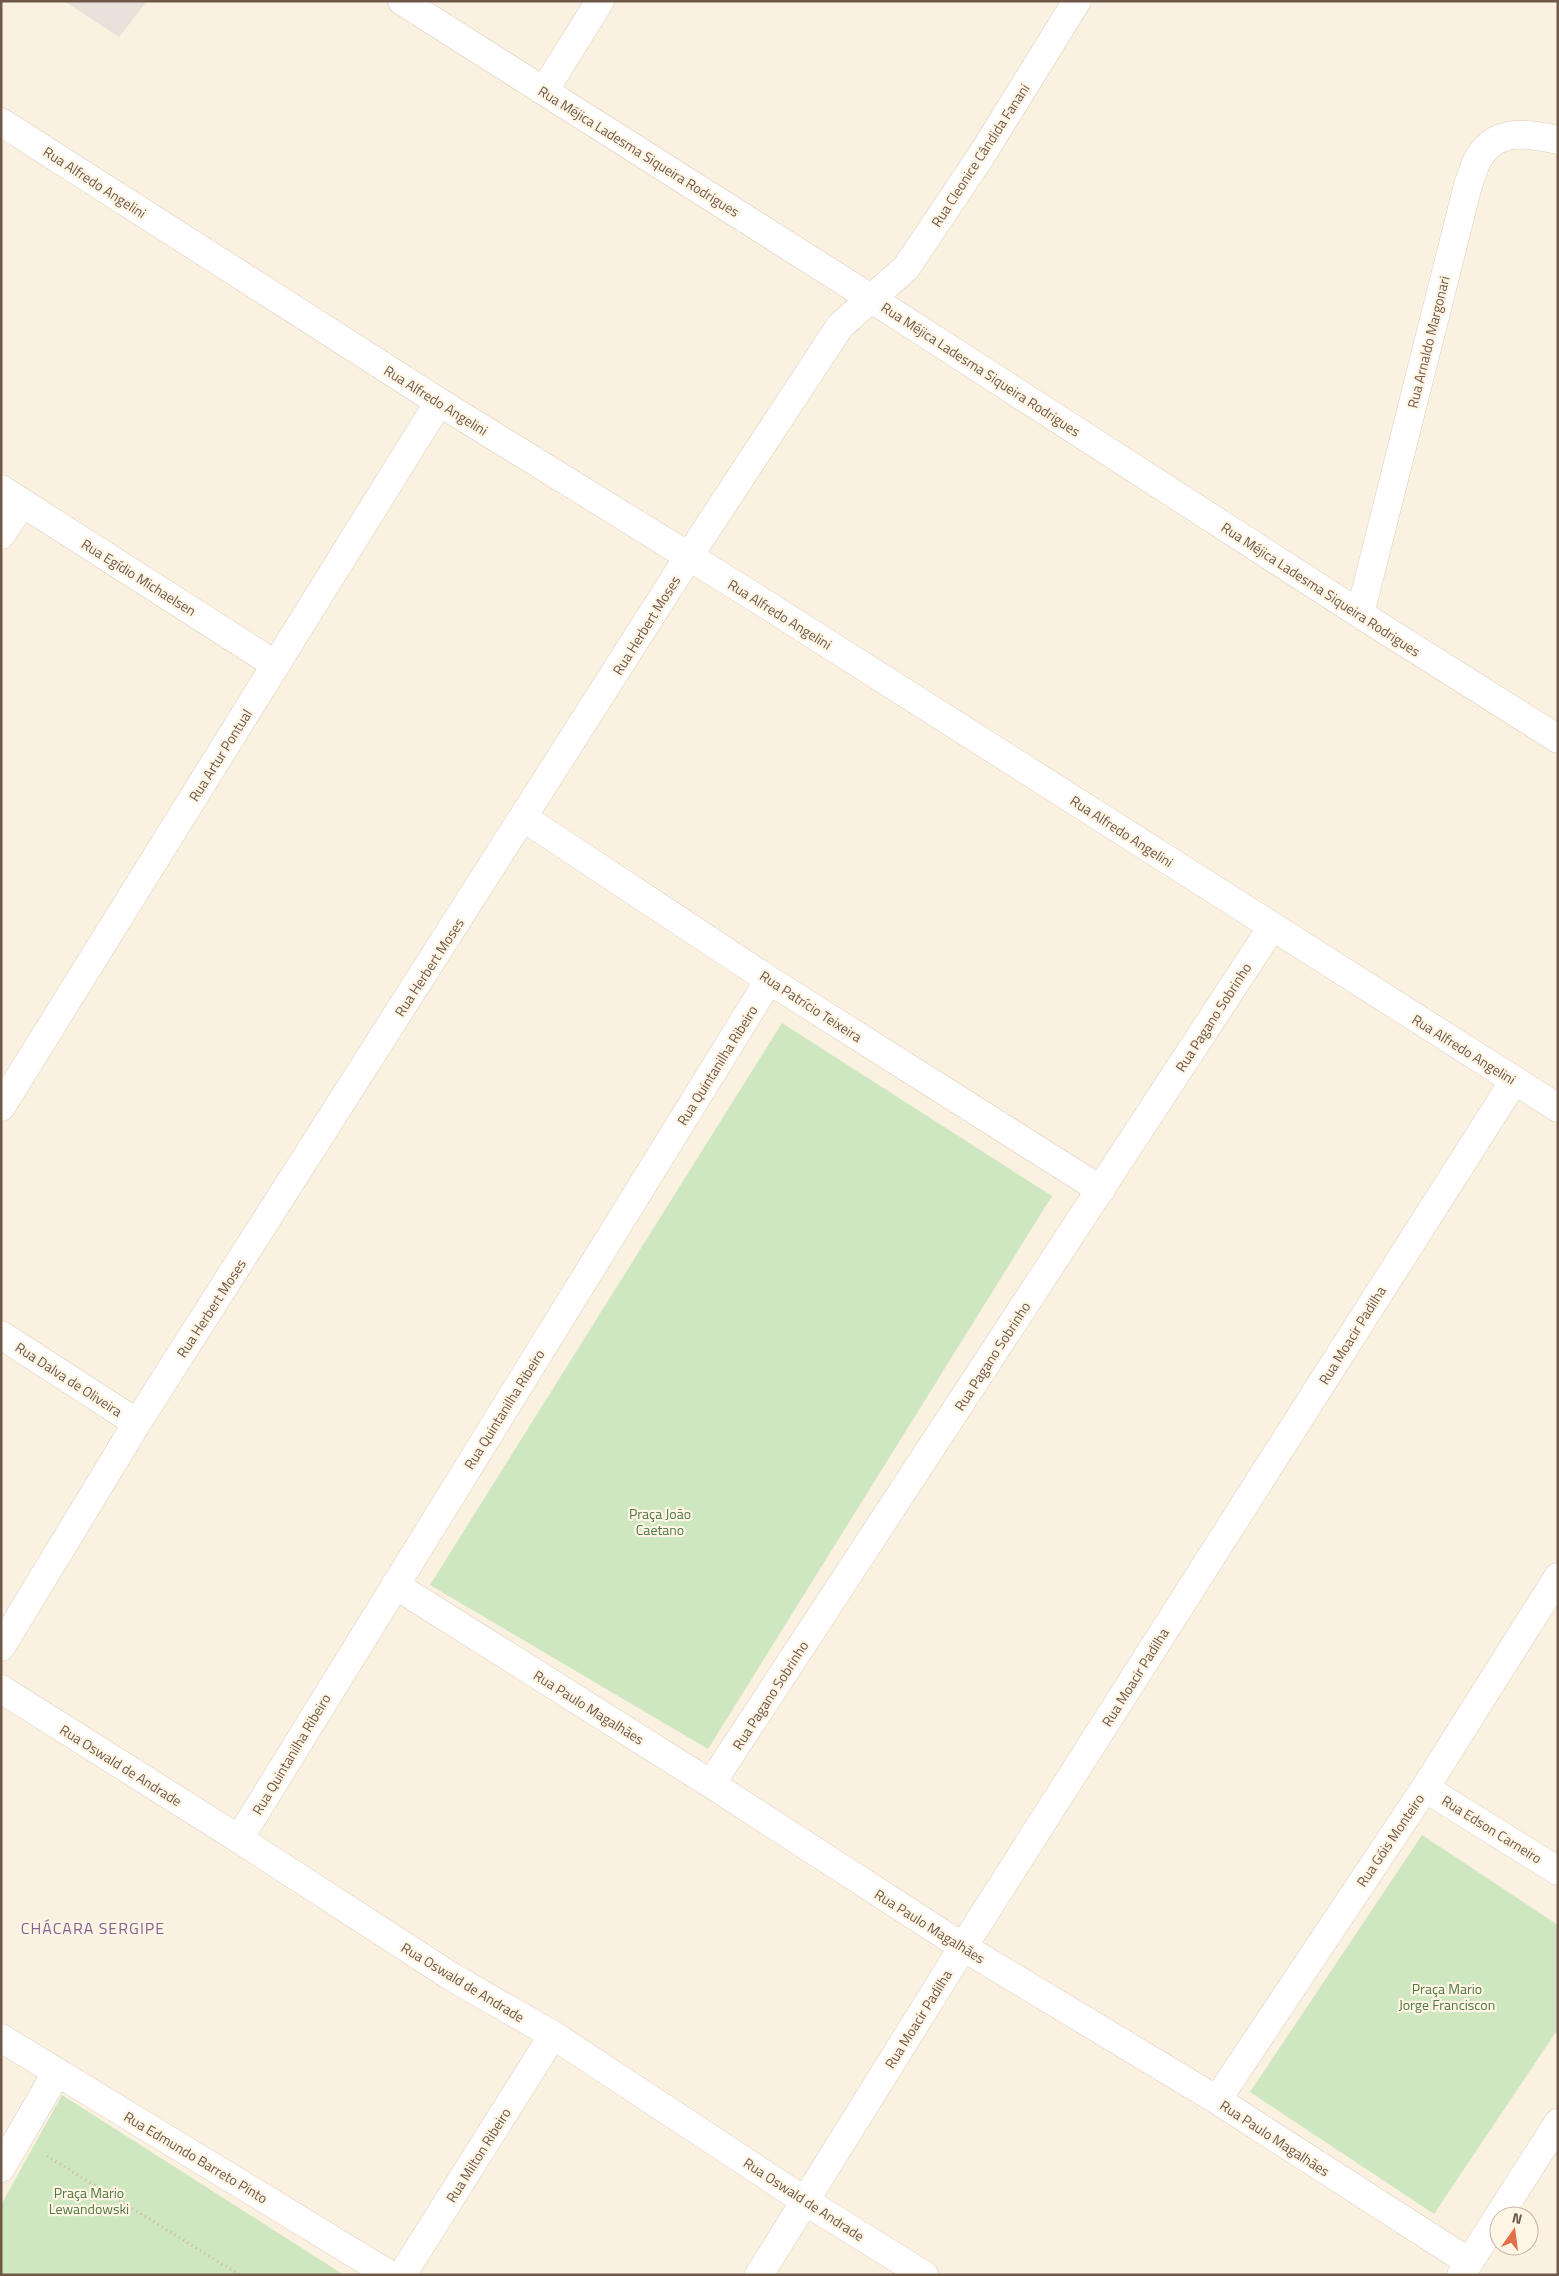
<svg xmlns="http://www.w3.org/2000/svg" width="1559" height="2276" viewBox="0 0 1559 2276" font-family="'Titillium Web',sans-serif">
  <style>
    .industrial { fill: #e9e2db }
    .green { fill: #cee7c0 }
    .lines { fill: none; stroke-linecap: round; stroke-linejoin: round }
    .minor-casing { stroke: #decdbc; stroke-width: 29 }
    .path { stroke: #d3b39d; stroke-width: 3; stroke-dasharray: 1 4; stroke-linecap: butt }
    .minor { stroke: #fff; stroke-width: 28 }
    .labels { text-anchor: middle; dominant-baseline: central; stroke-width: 4.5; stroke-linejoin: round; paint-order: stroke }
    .street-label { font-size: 14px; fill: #705849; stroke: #fef5e5 }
    .park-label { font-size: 14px; fill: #537a44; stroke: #fef5e5 }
    .quarter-label { font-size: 16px; letter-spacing: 1px; fill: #856493; stroke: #fef5e5 }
  </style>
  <rect width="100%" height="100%" fill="#fbf1e0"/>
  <path class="industrial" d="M64,1H147L119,37Z"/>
  <path class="green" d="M782,1023L1052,1196L708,1749L430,1585Z
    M1422,1835L1558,1925V2029L1434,2214L1250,2092Z
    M62,2095L344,2275H1V2205Z"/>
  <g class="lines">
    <defs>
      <path id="minor" d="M402,1L872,299L1360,614L1558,739
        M544,91L600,1
        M1,122L439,402L748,593L1558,1108
        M1,489L276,665
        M1,535L22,503
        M1360,614L1468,185C1472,176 1474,164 1480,156C1498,127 1530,134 1558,140
        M524,818L769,980L1101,1190
        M1,1107L439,402
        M1,1335L137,1423
        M395,1585L711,1784L963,1947L1217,2100L1469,2262
        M1,1647L137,1423L689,556L840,326L906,268L981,156L1077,1
        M1,1689L239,1839L452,1977L553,2035L805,2201L924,2275
        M711,1784L1272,927
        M1425,1788L1558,1871
        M239,1839L769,980
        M1,2038L390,2275
        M1217,2100L1425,1788L1558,1577
        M1,2168L57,2072
        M402,2275L553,2035
        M759,2275L963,1947L1514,1081
        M1461,2275L1558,2123"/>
    </defs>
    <use href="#minor" class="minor-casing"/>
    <path class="path" d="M47,2156L240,2275"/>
    <use href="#minor" class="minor"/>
  </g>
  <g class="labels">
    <g class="street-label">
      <text transform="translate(639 151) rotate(32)">Rua Méjica Ladesma Siqueira Rodrigues</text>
      <text transform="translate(980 155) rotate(-57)">Rua Cleonice Cândida Fanani</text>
      <text transform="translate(95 182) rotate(33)">Rua Alfredo Angelini</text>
      <text transform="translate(1428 342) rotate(-76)">Rua Arnaldo Margonari</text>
      <text transform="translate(981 369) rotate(33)">Rua Méjica Ladesma Siqueira Rodrigues</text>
      <text transform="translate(436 400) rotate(32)">Rua Alfredo Angelini</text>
      <text transform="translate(139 577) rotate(32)">Rua Egídio Michaelsen</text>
      <text transform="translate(1321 589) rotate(33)">Rua Méjica Ladesma Siqueira Rodrigues</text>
      <text transform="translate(780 614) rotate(32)">Rua Alfredo Angelini</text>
      <text transform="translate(646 625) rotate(-58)">Rua Herbert Moses</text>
      <text transform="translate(220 755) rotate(-58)">Rua Artur Pontual</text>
      <text transform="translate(1122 831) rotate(33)">Rua Alfredo Angelini</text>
      <text transform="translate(429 967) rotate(-57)">Rua Herbert Moses</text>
      <text transform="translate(811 1006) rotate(33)">Rua Patrício Teixeira</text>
      <text transform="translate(1213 1017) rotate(-57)">Rua Pagano Sobrinho</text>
      <text transform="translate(1464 1049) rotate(32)">Rua Alfredo Angelini</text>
      <text transform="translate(717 1065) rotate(-58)">Rua Quintanilha Ribeiro</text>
      <text transform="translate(211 1308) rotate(-57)">Rua Herbert Moses</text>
      <text transform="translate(1352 1335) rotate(-58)">Rua Moacir Padilha</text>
      <text transform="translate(992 1356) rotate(-57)">Rua Pagano Sobrinho</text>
      <text transform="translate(69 1379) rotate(33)">Rua Dalva de Oliveira</text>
      <text transform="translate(504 1409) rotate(-58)">Rua Quintanilha Ribeiro</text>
      <text transform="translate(1135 1677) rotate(-58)">Rua Moacir Padilha</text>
      <text transform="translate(770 1695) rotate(-57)">Rua Pagano Sobrinho</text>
      <text transform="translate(589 1707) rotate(32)">Rua Paulo Magalhães</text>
      <text transform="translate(291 1754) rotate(-59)">Rua Quintanilha Ribeiro</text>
      <text transform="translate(121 1765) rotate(32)">Rua Oswald de Andrade</text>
      <text transform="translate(1492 1829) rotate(32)">Rua Edson Carneiro</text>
      <text transform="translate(1390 1840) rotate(-56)">Rua Góis Monteiro</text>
      <text transform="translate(930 1926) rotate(32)">Rua Paulo Magalhães</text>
      <text transform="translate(463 1982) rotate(31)">Rua Oswald de Andrade</text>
      <text transform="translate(918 2019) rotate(-58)">Rua Moacir Padilha</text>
      <text transform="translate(1275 2138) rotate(33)">Rua Paulo Magalhães</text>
      <text transform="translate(478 2155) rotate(-58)">Rua Milton Ribeiro</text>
      <text transform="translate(196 2157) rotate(31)">Rua Edmundo Barreto Pinto</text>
      <text transform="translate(804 2199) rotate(33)">Rua Oswald de Andrade</text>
    </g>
    <g class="park-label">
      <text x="660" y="1513">Praça João<tspan x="660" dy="16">Caetano</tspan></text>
      <text x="1447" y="1988">Praça Mario<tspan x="1447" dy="16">Jorge Franciscon</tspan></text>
      <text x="89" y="2192">Praça Mario<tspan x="89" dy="16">Lewandowski</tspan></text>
    </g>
    <g class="quarter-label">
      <text x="93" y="1928">CHÁCARA SERGIPE</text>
    </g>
  </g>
  <rect width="1559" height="2276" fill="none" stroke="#705849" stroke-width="5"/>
  <g transform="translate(1514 2231) rotate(14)"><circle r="24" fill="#fef5e5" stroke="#c5b6a7"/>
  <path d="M0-4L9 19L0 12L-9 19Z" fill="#e07049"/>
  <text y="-8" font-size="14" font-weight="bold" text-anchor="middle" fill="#705849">N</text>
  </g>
</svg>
